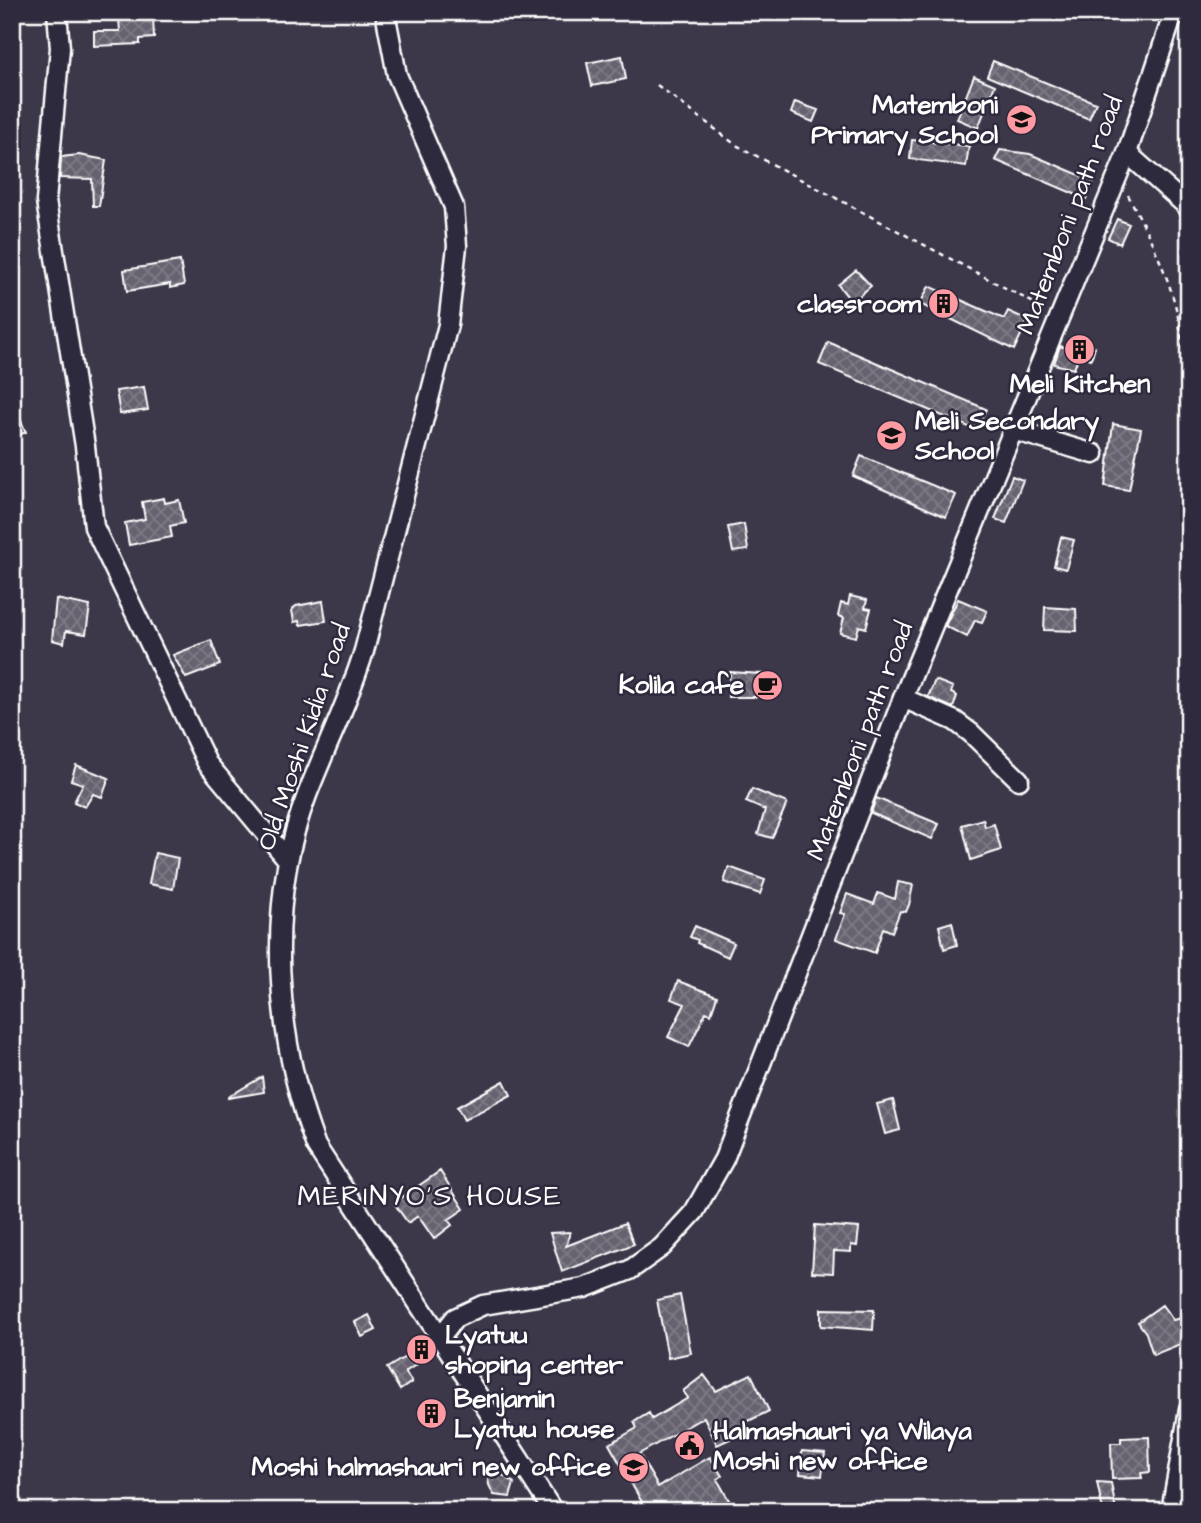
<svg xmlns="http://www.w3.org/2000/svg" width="1201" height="1523" viewBox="0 0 1201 1523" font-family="'Architects Daughter',sans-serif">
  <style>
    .building { fill: url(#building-cross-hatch); stroke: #fff; stroke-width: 2 }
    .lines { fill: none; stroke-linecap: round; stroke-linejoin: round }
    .minor-casing { stroke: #fff; stroke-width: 23 }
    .path { stroke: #fff; stroke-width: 2.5; stroke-dasharray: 5 5; stroke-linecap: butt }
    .minor { stroke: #2f2a3d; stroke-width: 18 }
    .labels { text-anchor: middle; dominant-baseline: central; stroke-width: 5; stroke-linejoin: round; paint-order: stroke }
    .poi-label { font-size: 26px; font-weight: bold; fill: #fff; stroke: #2f2a3d; text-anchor: end }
    .street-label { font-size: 26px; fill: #fff; stroke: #2f2a3d }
    .neighbourhood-label { font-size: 28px; letter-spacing: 2px; fill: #fff; stroke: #2f2a3d }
  </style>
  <defs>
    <pattern id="building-cross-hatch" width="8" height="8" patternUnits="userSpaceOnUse" patternTransform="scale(1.75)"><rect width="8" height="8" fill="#666270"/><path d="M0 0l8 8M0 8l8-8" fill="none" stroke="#7d7a85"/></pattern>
  </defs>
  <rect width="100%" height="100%" fill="#3c3749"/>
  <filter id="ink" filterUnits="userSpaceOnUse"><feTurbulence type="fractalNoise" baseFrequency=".0143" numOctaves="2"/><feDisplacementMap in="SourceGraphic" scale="14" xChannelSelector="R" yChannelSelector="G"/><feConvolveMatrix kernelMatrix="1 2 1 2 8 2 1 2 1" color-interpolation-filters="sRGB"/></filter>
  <g filter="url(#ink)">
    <path class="building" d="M153,16L154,38L140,39V44L94,46V31H120L119,19Z
      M622,56L626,79L592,86L587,63Z
      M993,61L1096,103L1089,119L987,76Z
      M974,76L995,85L978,128L957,119Z
      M795,102L818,110L813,122L791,113Z
      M912,140L969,146L966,166L910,159Z
      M1000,150L1030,154L1094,181L1086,199L995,160Z
      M79,155L106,160L99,206H93L92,179L60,178L61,157Z
      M1117,219L1129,224L1120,244L1108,238Z
      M180,261L184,285L170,288V284L127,291L124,270Z
      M856,270L871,286L852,302L838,285Z
      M929,286L1004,319L1008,311L1028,320L1014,350L920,304Z
      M1070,338L1095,347L1091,359L1079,355L1074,369L1054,364L1060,346L1067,348Z
      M828,342L986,409L976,430L819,364Z
      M144,387L148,410L120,414L116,391Z
      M12,401L26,432L12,438Z
      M1113,424L1141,429L1129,490L1105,486Z
      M861,456L956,495L946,517L853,476Z
      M1012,476L1023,480L1006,523L995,519Z
      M164,498L165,503L179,500L184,523L170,526L172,537L129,545L125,523L145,519L142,502Z
      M744,524L748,550L733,552L728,527Z
      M1061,537L1074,540L1066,569L1054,566Z
      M850,596L867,600L865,608L871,609L866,628L859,626L856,637L840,633L844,618L838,616L841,603L848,605Z
      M56,599L90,606L86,634L66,631L64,643L52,640Z
      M958,599L987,611L982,622L975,620L967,637L945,626Z
      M323,601L326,621L300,625L299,621L294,622L292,610L296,606Z
      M1045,607L1076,609L1077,631L1044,630Z
      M211,640L220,665L186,678L173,655Z
      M730,672L778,675L775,697H728Z
      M935,680L953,687L951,693L957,696L953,708L928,697Z
      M76,765L109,778L102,797L93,794L85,807L74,802L83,784L71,780Z
      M752,789L787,803L772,838L758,834L765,810L746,802Z
      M876,798L939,824L932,839L871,813Z
      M983,819L985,827L994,824L1001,850L971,860L962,825Z
      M155,853L178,858L173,889L149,884Z
      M729,867L765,880L760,894L724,882Z
      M898,882L913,885L909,905L906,912L900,911L892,932L883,928L875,953L836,939L845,914L840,913L847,894L874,904L878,893L895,899Z
      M952,922L957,945L944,949L939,926Z
      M695,926L734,943L728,957L697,943L698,940L690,937Z
      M678,981L717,996L711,1014L706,1012L689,1047L668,1037L685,1004L671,999Z
      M262,1077L264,1092L228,1098V1097Z
      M504,1081L511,1095L464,1120L457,1107Z
      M893,1100L900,1130L885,1134L877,1104Z
      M440,1171L464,1209L448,1220L452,1225L434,1239L418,1216L408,1223L394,1203Z
      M625,1223L634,1244L562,1272L550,1233L570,1232L566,1246Z
      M815,1225L859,1228L857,1246L851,1245V1252L834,1251L833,1273L812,1272Z
      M680,1295L691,1353L668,1358L657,1300Z
      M1162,1305L1173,1320L1181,1318L1188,1341L1153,1355L1146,1333L1138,1322Z
      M821,1309L874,1310L873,1330L821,1326Z
      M369,1315L376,1330L362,1337L355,1322Z
      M424,1339L433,1354L405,1372L412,1382L400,1390L387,1368L415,1351L412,1346Z
      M751,1374L769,1411L728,1431L732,1438L717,1445L704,1417L639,1454L658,1487L710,1457L722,1476L717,1479L735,1511H647L609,1444L637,1428L634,1422L649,1413L652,1419L688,1398L683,1391L704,1375L716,1391Z
      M1149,1437L1150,1472L1141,1473L1142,1478L1112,1479L1111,1443H1121V1438Z
      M802,1451L825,1453L822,1476L800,1474Z
      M497,1471L514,1483L510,1497L494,1495L489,1485L488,1478Z
      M1097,1482L1111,1483L1116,1511H1103Z"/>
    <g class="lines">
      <defs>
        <path id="minor" d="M57,12L60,48L46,201L85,446L94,527L207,763L287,859
          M385,12L397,75L454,207L457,246L448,325L364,651C348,703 326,746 307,795C265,903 275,1039 316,1146L553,1511
          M1127,153L1189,208
          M1013,430L1094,454
          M903,698L955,721L971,733L1019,780
          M440,1337L455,1318L483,1305L584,1288L630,1270L662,1247L694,1212L724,1159L903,698L1127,153L1174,12
          M1171,1511L1189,1410"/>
      </defs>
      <use href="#minor" class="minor-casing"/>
      <path class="path" d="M657,85L736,145L1045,309
        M1128,195C1149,235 1173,282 1180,328C1192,408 1181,492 1182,573"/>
      <use href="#minor" class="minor"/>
    </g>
  </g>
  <defs>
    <symbol id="school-disc" viewBox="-11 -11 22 22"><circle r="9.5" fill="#ff9aa2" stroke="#2f2a3d"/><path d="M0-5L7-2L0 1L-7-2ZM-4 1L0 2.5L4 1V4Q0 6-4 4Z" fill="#111"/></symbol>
    <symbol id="building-disc" viewBox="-11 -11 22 22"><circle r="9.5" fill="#ff9aa2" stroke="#2f2a3d"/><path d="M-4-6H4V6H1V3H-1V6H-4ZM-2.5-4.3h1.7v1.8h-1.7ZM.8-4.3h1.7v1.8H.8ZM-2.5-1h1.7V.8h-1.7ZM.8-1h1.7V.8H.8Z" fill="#111"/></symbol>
    <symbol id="cafe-disc" viewBox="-11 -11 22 22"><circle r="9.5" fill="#ff9aa2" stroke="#2f2a3d"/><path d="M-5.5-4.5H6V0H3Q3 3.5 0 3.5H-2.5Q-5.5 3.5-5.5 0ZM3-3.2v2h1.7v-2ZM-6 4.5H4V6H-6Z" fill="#111"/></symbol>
    <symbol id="civic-disc" viewBox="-11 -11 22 22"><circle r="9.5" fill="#ff9aa2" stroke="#2f2a3d"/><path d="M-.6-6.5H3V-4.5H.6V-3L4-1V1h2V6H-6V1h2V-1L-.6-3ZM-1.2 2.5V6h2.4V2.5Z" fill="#111"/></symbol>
  </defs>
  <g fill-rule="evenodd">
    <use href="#school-disc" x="1004" y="102" width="35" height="35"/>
    <use href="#building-disc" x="926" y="286" width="35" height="35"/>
    <use href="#building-disc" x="1062" y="332" width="35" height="35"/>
    <use href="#school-disc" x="874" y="418" width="35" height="35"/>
    <use href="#cafe-disc" x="750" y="668" width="35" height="35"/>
    <use href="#building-disc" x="404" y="1332" width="35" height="35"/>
    <use href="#building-disc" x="414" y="1396" width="35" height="35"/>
    <use href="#civic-disc" x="672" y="1428" width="35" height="35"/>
    <use href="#school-disc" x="616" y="1450" width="35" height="35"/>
  </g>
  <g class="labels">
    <g class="poi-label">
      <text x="998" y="105">Matemboni<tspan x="998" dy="30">Primary School</tspan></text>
      <text x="921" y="304">classroom</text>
      <text x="1080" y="384" text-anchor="middle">Meli Kitchen</text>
      <text x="915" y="421" text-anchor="start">Meli Secondary<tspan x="915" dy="30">School</tspan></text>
      <text x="744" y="685">Kolila cafe</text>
      <text x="445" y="1335" text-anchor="start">Lyatuu<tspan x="445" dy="30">shoping center</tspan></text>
      <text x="454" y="1399" text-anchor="start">Benjamin<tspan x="454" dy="30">Lyatuu house</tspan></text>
      <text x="713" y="1431" text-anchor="start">Halmashauri ya Wilaya<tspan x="713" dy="30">Moshi new office</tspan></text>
      <text x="611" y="1467">Moshi halmashauri new office</text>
    </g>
    <g class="street-label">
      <text transform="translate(1070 215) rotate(-69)">Matemboni path road</text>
      <text transform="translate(304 737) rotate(-71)">Old Moshi Kidia road</text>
      <text transform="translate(860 741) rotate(-69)">Matemboni path road</text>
    </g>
    <g class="neighbourhood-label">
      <text x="430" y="1196">MERINYO'S HOUSE</text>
    </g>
  </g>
  <rect width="1201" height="1523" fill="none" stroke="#2f2a3d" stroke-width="42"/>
  <rect x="21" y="21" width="1159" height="1481" fill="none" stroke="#fff" stroke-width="2.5" filter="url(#ink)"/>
</svg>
